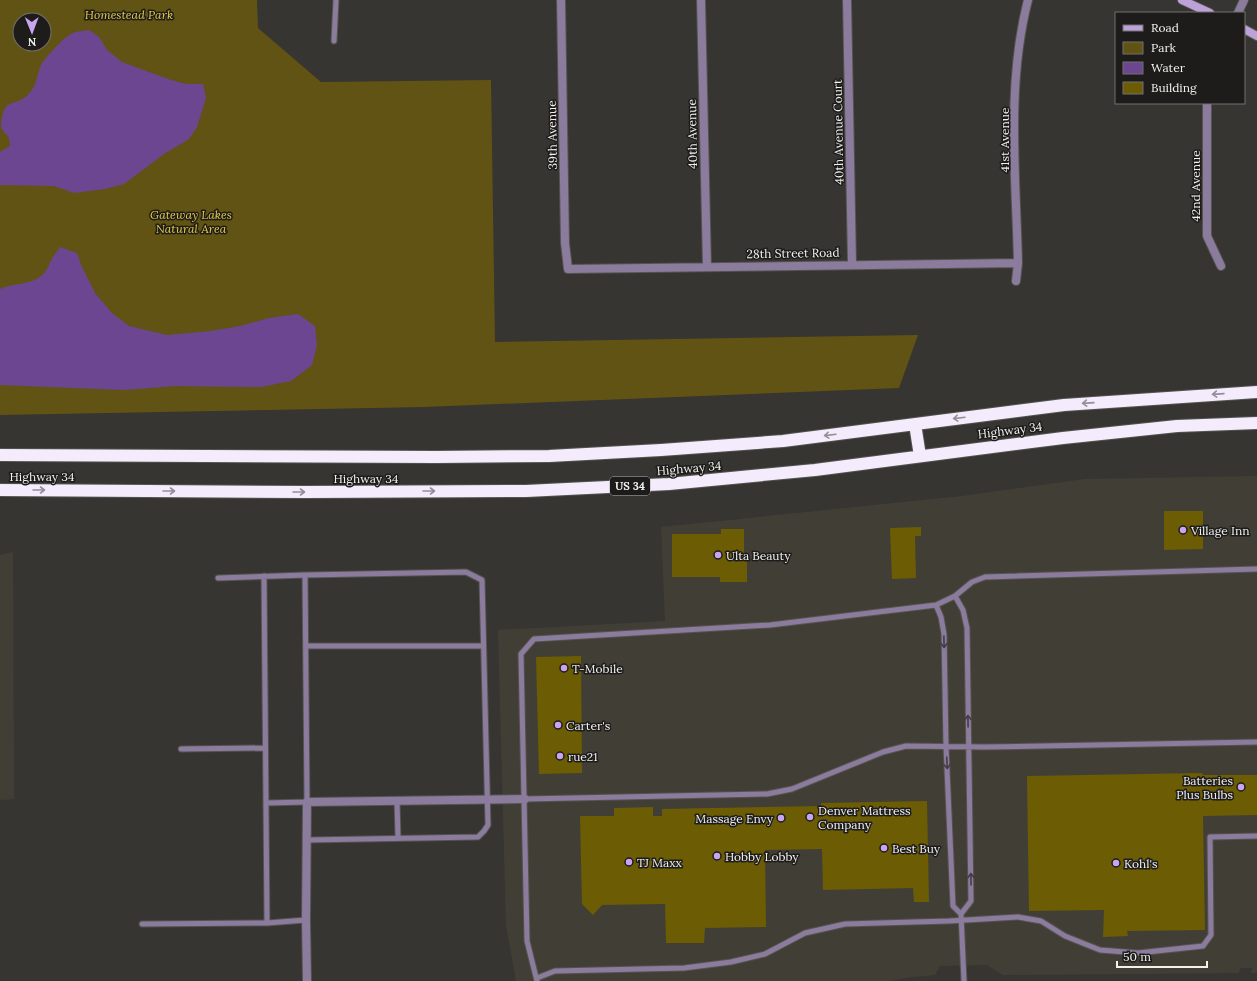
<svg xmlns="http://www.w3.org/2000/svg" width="1257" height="981" viewBox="0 0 1257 981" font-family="Lora,serif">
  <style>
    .built { fill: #413f35 }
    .green { fill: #615314; fill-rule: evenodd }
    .water { fill: #6c4690 }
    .building { fill: #6c5c04 }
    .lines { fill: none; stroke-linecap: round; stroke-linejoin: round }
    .lane-casing { stroke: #54534f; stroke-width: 7 }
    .street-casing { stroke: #54534f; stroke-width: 10 }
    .secondary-casing { stroke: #54534f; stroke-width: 10 }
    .highway-casing { stroke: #54534f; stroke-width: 14 }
    .lane { stroke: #8b7b9d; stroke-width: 5 }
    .street { stroke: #8b7b9d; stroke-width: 8 }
    .secondary { stroke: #bca2d9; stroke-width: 8 }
    .highway { stroke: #f4ecfd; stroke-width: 12 }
    .oneway { stroke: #938e97 }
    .oneway2 { stroke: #443d48 }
    .poi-dot { fill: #c8a5ee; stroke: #1d1c1b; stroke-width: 1.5 }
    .labels { text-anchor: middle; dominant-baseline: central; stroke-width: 3; stroke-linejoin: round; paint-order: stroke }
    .shield { fill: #1d1c1b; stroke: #b1b1af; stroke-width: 1 }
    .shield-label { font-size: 11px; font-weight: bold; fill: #f1f1ee }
    .park-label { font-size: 12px; font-style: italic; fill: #e7ca44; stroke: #1d1c1b }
    .street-label { font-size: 12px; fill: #f1f1ee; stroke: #1d1c1b }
    .poi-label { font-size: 12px; fill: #f1f1ee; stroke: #1d1c1b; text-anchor: start }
  </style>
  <rect width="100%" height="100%" fill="#363531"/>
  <path class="built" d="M1257,476V973H1251L1252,968H1240L1239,973L1003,975L987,965L940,966L935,975L913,977L888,981H516L506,925L498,630L665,621L661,527L962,496L1085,479Z
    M13,552L14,799L0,800V555Z"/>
  <path class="green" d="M0,0H257L258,28L321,82L491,80L495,342L918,335L899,388L424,407L0,415ZM20,20H44V44H20Z"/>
  <path class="water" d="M89,30L99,37L107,50L122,62L171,80L186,84H203L206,98L197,127L189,139L164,154L124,184L105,189L74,193L54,186L0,185V152L10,146L9,138L1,128C3,92 16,111 31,91C37,84 37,74 41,65C45,58 63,38 71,34C76,31 83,31 89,30Z
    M60,247L77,253L82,267L95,293L112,313L129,326L167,335L211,331L240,326L269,318L298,314L315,326L317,345L312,365L291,381L261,387L175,386L124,390L0,385V289C13,283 30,285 41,276C48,271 49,263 53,257C55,254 58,250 60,247Z"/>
  <path class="building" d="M1164,511H1203V549L1164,550Z
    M921,527V536H915L916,578L892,579L890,528Z
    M721,529H744V556L747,557V582H720V577H672V534H721Z
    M581,656L582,773L539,774L536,657Z
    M1202,773L1203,775H1257V815L1203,816L1205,930L1127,931L1128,936L1103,937L1104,910L1029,911L1027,776Z
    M927,801L929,902H914L913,888L823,890L822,849L765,850L766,927L705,928L704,943H666L665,904L602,905L593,915L582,904L580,816H614V808L653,807V816H662V809L821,806V803Z"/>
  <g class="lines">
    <defs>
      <path id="lane" d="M334,41L336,0
        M218,578L305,575
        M955,596L963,610L967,628L971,901L961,914L964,981
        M936,605L941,617L944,634L946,746L953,906L961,914
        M306,646H483
        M181,749L265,748
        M525,799L767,794L792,789L883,752L906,746L984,747L1257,742
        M397,801L398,838
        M266,803L307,802L305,575L466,572L482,580L488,825L484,831L478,837L307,840
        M267,923L306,920
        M142,924L267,923L264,576
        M537,978L555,971L684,968L731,962L765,954L805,933L845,924L949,921L1018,917L1041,921L1065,936L1100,950L1138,953L1203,946L1211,935L1210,837L1257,836
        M537,981L527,941L521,654L534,639L770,625L936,605L955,596L972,582L985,577L1257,569"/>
      <path id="street" d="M561,0L565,243L568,269L1018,263
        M701,0L707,267
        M847,0L852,264
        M1238,13L1244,0
        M1207,103V236L1221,266
        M1016,281L1018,263C1016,176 1006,85 1028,0
        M307,981L306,920L307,802L525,799"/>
      <path id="secondary" d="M1182,0L1210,13
        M1244,29L1257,36"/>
      <path id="highway" d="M915,424L920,456
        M0,455L436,457L549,456L661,450L783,441L1064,405L1257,392
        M0,490L305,492L526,491L669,484L815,470L1063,438L1177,426L1257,423"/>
    </defs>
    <use href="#lane" class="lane-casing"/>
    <use href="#street" class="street-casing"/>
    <use href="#secondary" class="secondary-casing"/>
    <use href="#highway" class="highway-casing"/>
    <use href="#lane" class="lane"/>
    <use href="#street" class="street"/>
    <use href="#secondary" class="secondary"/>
    <use href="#highway" class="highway"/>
  </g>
  <defs><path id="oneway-shaft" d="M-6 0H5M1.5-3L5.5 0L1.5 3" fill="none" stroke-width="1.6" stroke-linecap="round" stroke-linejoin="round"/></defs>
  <g class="oneway">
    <use href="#oneway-shaft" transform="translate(1218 394) rotate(176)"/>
    <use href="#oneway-shaft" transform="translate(1088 403) rotate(176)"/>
    <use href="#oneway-shaft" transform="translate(959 418) rotate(173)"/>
    <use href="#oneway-shaft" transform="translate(830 435) rotate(173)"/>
    <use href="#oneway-shaft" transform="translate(39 490)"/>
    <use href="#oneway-shaft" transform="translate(169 491)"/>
    <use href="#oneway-shaft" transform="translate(429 491)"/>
    <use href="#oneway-shaft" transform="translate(299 492)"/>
  </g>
  <g class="oneway2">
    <use href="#oneway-shaft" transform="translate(944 642) rotate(89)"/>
    <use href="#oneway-shaft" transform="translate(968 721) rotate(-91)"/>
    <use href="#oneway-shaft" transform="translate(947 763) rotate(87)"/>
    <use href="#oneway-shaft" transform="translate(971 879) rotate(-91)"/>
  </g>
  <g class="poi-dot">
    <circle cx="1183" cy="530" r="4"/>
    <circle cx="718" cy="555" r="4"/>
    <circle cx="564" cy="668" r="4"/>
    <circle cx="558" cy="725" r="4"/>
    <circle cx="560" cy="756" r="4"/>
    <circle cx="1241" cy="787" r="4"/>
    <circle cx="810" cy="817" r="4"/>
    <circle cx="781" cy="818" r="4"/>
    <circle cx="884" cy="848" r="4"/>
    <circle cx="717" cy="856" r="4"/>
    <circle cx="629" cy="862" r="4"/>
    <circle cx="1116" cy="863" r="4"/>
  </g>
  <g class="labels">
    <rect class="shield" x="610" y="477" width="40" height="18" rx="3"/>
    <g class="shield-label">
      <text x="630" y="486">US 34</text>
    </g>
    <g class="park-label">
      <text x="129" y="14">Homestead Park</text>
      <text x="191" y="214">Gateway Lakes<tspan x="191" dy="14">Natural Area</tspan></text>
    </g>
    <g class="street-label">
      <text transform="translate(838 132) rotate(-91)">40th Avenue Court</text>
      <text transform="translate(692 134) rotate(-91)">40th Avenue</text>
      <text transform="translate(552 135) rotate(-91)">39th Avenue</text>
      <text transform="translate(1004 140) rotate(-90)">41st Avenue</text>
      <text transform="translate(1195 186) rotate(-90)">42nd Avenue</text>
      <text transform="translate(793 253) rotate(-1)">28th Street Road</text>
      <text transform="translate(1010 430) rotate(-7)">Highway 34</text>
      <text transform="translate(689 468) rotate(-5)">Highway 34</text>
      <text x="42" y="476">Highway 34</text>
      <text x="366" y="478">Highway 34</text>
    </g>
    <g class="poi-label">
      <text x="1191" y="530">Village Inn</text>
      <text x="726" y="555">Ulta Beauty</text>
      <text x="572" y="668">T-Mobile</text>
      <text x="566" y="725">Carter's</text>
      <text x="568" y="756">rue21</text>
      <text x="1233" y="780" text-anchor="end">Batteries<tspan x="1233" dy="14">Plus Bulbs</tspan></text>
      <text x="818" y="810">Denver Mattress<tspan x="818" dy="14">Company</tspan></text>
      <text x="773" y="818" text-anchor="end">Massage Envy</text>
      <text x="892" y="848">Best Buy</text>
      <text x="725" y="856">Hobby Lobby</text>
      <text x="637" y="862">TJ Maxx</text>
      <text x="1124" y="863">Kohl's</text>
    </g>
  </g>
  <rect x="1115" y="12" width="130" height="92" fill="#1d1c1b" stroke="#72716f"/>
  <rect x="1123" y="25" width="20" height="6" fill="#bca2d9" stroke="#72716f"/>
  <text x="1151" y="32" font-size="12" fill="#f1f1ee">Road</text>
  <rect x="1123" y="42" width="20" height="12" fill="#615314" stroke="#72716f"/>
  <text x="1151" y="52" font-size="12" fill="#f1f1ee">Park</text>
  <rect x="1123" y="62" width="20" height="12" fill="#6c4690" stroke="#72716f"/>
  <text x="1151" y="72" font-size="12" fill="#f1f1ee">Water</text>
  <rect x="1123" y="82" width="20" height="12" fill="#6c5c04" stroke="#72716f"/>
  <text x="1151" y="92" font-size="12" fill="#f1f1ee">Building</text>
  <g transform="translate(32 32) rotate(179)"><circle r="19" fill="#1d1c1b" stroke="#72716f"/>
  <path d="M0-3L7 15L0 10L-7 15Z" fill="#c8a5ee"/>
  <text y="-6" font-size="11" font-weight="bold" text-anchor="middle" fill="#f1f1ee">N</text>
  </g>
  <path d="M1117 961v6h90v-6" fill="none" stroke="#f1f1ee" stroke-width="2"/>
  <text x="1123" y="961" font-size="12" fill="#f1f1ee" stroke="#1d1c1b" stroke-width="3" paint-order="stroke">50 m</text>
</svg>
